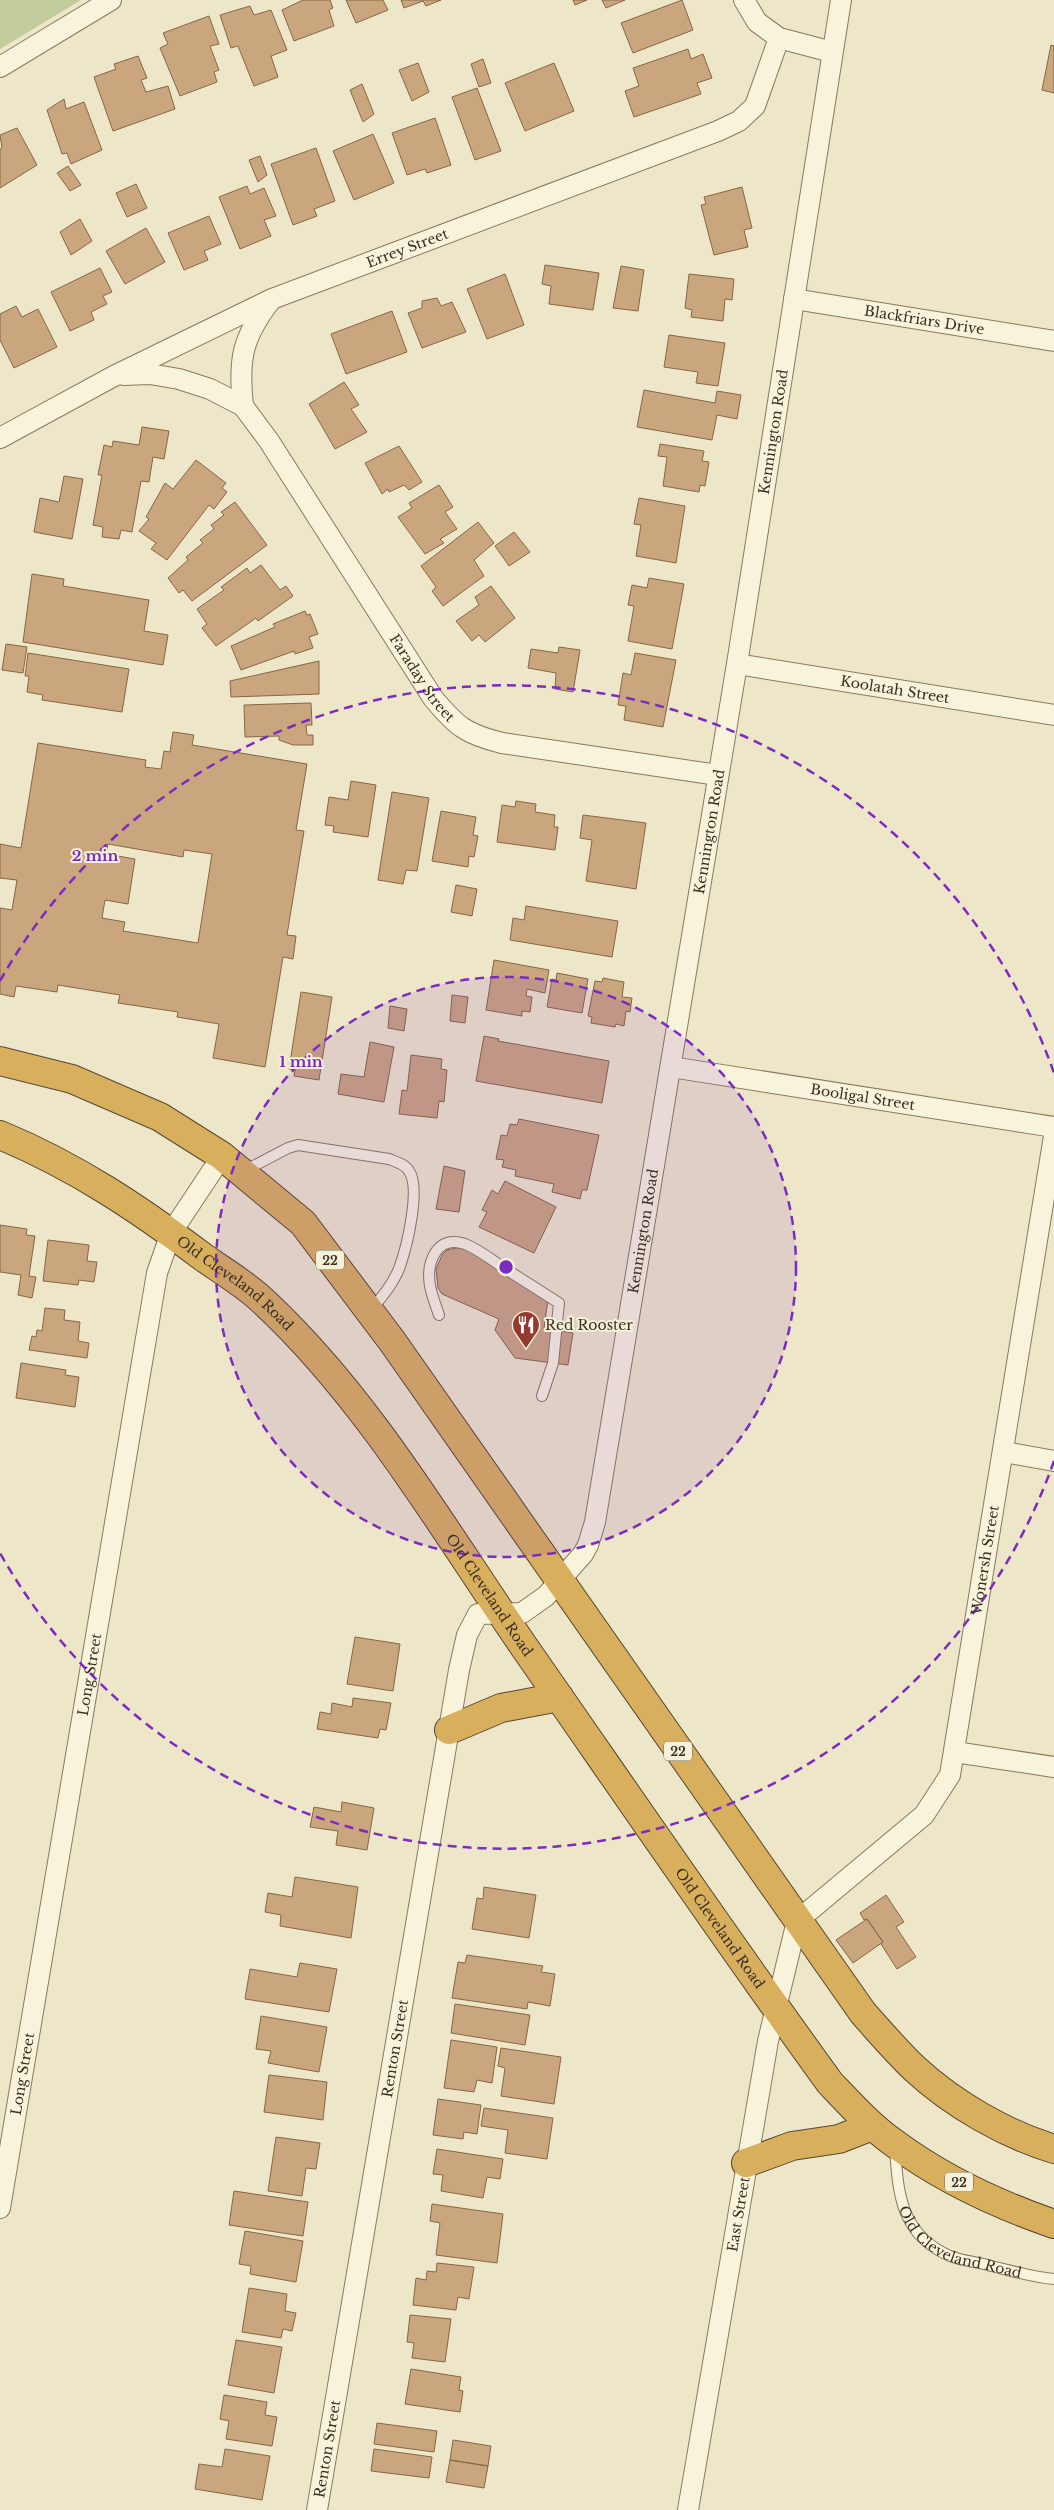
<svg xmlns="http://www.w3.org/2000/svg" width="1054" height="2510" viewBox="0 0 1054 2510" font-family="'Libre Baskerville',serif">
  <style>
    .green { fill: #c1cb9c }
    .building { fill: #caa67f; stroke: #876644; fill-rule: evenodd }
    .lines { fill: none; stroke-linecap: round; stroke-linejoin: round }
    .lane-casing { stroke: #89795e; stroke-width: 12 }
    .street-casing { stroke: #89795e; stroke-width: 22 }
    .highway-casing { stroke: #574731; stroke-width: 30 }
    .lane { stroke: #f8f3db; stroke-width: 10 }
    .street { stroke: #f8f3db; stroke-width: 20 }
    .highway { stroke: #d8af5d; stroke-width: 28 }
    .ring { fill: none; stroke: #7b2cbf; stroke-width: 2.5; stroke-dasharray: 9 6 }
    .labels { text-anchor: middle; dominant-baseline: central; stroke-width: 4; stroke-linejoin: round; paint-order: stroke }
    .shield { fill: #f5f0d8; stroke: #726a58; stroke-width: 1 }
    .shield-label { font-size: 12px; font-weight: bold; fill: #3a3021 }
    .street-label { font-size: 14px; fill: #3a3021; stroke: #f5f0d8 }
    .poi-label { font-size: 14px; fill: #3a3021; stroke: #f5f0d8; text-anchor: start }
    .centre { fill: #7b2cbf; stroke: #f5f0d8; stroke-width: 2.5 }
    .ring-label { font-size: 15px; text-anchor: middle; font-weight: bold; fill: #7b2cbf; stroke: #f5f0d8; stroke-width: 4; stroke-linejoin: round; paint-order: stroke }
  </style>
  <rect width="100%" height="100%" fill="#ede6c8"/>
  <path class="green" d="M0,0H81L0,49Z"/>
  <path class="building" d="M303,0H330L333,8L329,10L334,26L294,41L282,10Z
    M346,0H383L388,10L356,23Z
    M401,0H441L426,6L423,1L404,8Z
    M573,0H587L575,5Z
    M602,0H625L606,8Z
    M682,0L693,30L633,53L621,23Z
    M250,6L254,15L271,10L287,50L271,56L278,77L254,86L238,46L231,48L220,15Z
    M209,16L219,44L210,46L219,70L214,72L217,82L180,96L160,48L168,44L163,33Z
    M1051,45L1054,46V93L1042,90Z
    M688,49L691,59L703,54L712,78L697,83L701,94L634,117L625,91L639,86L633,68Z
    M138,56L147,78L141,80L146,92L168,86L175,109L113,131L94,77L116,69L114,64Z
    M483,59L491,83L479,87L471,64Z
    M418,63L429,92L412,101L399,70Z
    M554,63L574,111L525,131L505,83Z
    M362,84L374,114L363,122L350,90Z
    M477,88L501,151L475,160L452,97Z
    M64,99L66,109L84,102L102,150L71,164L67,153L62,154L47,110Z
    M435,118L451,165L427,173L425,169L407,175L392,133Z
    M17,128L37,165L0,188V149L2,148L0,135Z
    M373,134L394,183L354,200L333,151Z
    M316,148L335,201L314,209L317,216L293,225L271,164Z
    M260,156L267,175L258,182L249,160Z
    M68,166L81,185L70,191L57,173Z
    M136,184L147,208L127,217L116,193Z
    M247,186L250,194L264,188L276,216L264,220L271,236L240,249L219,197Z
    M742,187L752,228L744,230L748,247L714,255L701,205L706,204L704,197Z
    M209,216L221,244L204,251L208,260L184,270L168,233Z
    M80,219L92,241L71,255L60,232Z
    M146,228L165,262L125,284L106,251Z
    M545,265L599,273L593,310L549,304L551,286L542,284Z
    M621,266L644,270L638,311L613,308Z
    M100,268L112,292L103,296L107,304L91,312L94,320L70,331L51,292Z
    M505,274L524,325L487,339L467,289Z
    M689,274L734,279L732,300L725,299L723,321L691,317L692,310L685,308Z
    M437,298L441,306L452,302L466,332L422,348L408,313L422,308V301Z
    M16,306L22,317L38,309L57,347L14,368L0,340V314Z
    M392,311L407,352L346,374L331,334Z
    M669,335L725,343L718,386L696,383L698,372L664,367Z
    M344,382L359,405L351,409L367,432L335,449L309,404Z
    M644,390L715,403L717,391L741,395L737,419L717,415L712,440L637,427Z
    M142,427L169,431L164,459L153,457L149,482L141,481L132,532L121,530L119,539L102,537L103,527L93,525L102,475H98L104,445L112,447L113,441L139,445Z
    M660,444L704,451L702,461L709,462L705,486L700,485L699,492L663,486L667,457L658,456Z
    M399,446L422,482L409,490L404,485L389,492L388,489L382,494L365,463Z
    M196,460L226,483L222,488L227,492L214,509L209,505L167,560L151,549L156,543L139,531L149,519L146,517L165,483L173,489Z
    M64,476L83,479L72,539L34,532L40,498L59,502Z
    M439,485L453,507L445,512L457,529L440,539L444,543L425,554L398,517L412,508L409,503Z
    M639,498L685,506L676,563L636,556L641,525L634,524Z
    M235,502L267,545L192,601L183,590L179,593L168,578L188,560L186,557L203,543L200,540L214,529L211,525L224,515L221,512Z
    M478,522L494,543L474,560L484,576L443,606L432,591L436,587L421,566Z
    M514,532L530,552L509,566L495,546Z
    M261,565L280,590L286,586L293,596L258,621L256,618L216,646L202,628L207,624L197,609L224,590L221,587L247,568L250,573Z
    M32,574L64,579L63,586L149,600L144,631L168,635L163,665L23,642Z
    M649,578L684,584L672,649L628,641L634,606L628,605L632,585L647,588Z
    M491,586L515,618L485,642L479,635L472,641L456,621L479,605L475,597Z
    M305,611L307,615L310,614L318,634L309,637L313,648L295,654L294,651L241,670L231,646L275,627L273,624Z
    M6,644L27,647L23,673L2,670Z
    M559,647L580,650L573,692L555,689L556,673L528,668L531,649L558,653Z
    M28,653L129,669L122,712L42,700L43,695L27,692L29,676H25Z
    M635,653L676,660L663,727L624,720L626,706L618,705L623,673L631,675Z
    M319,661V694L231,697L230,681Z
    M311,703L312,725H306L307,735H313V745H293L279,740V736L245,737L244,705Z
    M173,732L194,735L192,745L307,764L296,830L304,831L287,935L296,936L293,959L283,957L265,1067L213,1058L219,1024L177,1017L178,1012L118,1003L120,995L58,985L57,992L16,986L14,997L0,994V908L12,910L17,880L0,878V844L21,848L38,743L146,760L145,767L161,769L164,751L170,752ZM108,844L183,857L184,850L212,854L198,943L123,931L125,922L102,918L105,900L128,904L135,859L106,854Z
    M351,781L376,785L368,837L333,832L334,826L325,825L329,797L348,800Z
    M392,792L429,798L417,871L406,870L403,884L378,880Z
    M516,801L536,804L535,812L555,815L554,827H558L555,850L497,842L502,805L515,807Z
    M441,811L476,817L473,835L478,836L474,857L469,856L468,867L432,861Z
    M583,815L646,823L636,889L586,881L592,840L580,838Z
    M456,885L477,889L472,916L451,912Z
    M526,906L618,921L612,957L510,940L513,918L524,920Z
    M494,960L549,970L545,993L527,989L526,996L532,997L530,1012L522,1011V1016L486,1010Z
    M557,973L588,979L582,1013L547,1007L552,979L556,980Z
    M603,978L624,982L622,997L632,998L630,1012L626,1011L624,1026L616,1024L615,1027L591,1023L592,1017L588,1016L595,981L602,982Z
    M301,992L332,997L319,1080L294,1076L295,1070L289,1069Z
    M452,995L468,997L465,1023L450,1021Z
    M390,1006L407,1009L404,1031L388,1028Z
    M484,1036L499,1039L498,1041L609,1061L602,1103L476,1081Z
    M370,1042L394,1047L384,1102L338,1094L341,1074L364,1077Z
    M411,1055L442,1059L441,1069L447,1070L444,1102L439,1101L437,1118L399,1114L402,1090L407,1091Z
    M519,1119L599,1135L587,1190H582L580,1199L552,1192L554,1184L515,1176L516,1170L502,1167L504,1160L496,1159L501,1135L507,1136L510,1124L517,1125Z
    M444,1166L465,1171L459,1212L436,1209Z
    M505,1181L556,1207L534,1253L479,1227L487,1212L482,1210L492,1190L498,1194Z
    M0,1225L27,1229L26,1235L35,1236L29,1276L36,1277L32,1298L18,1295L21,1275L0,1272Z
    M48,1240L89,1245L87,1261L97,1262L94,1282L79,1280L78,1285L43,1281Z
    M461,1247L467,1248L548,1299L544,1328L573,1333L568,1365L515,1358L495,1330L499,1319L442,1294L438,1288L436,1269L442,1255L447,1250Z
    M45,1308L65,1310L64,1320L80,1322L78,1341L89,1343L87,1358L29,1350L32,1336L36,1337L37,1330L42,1331Z
    M21,1363L66,1370L65,1375L79,1377L75,1407L16,1398Z
    M355,1637L400,1644L393,1691L347,1684Z
    M353,1698L391,1703L386,1730L380,1729L378,1738L317,1729L320,1712L331,1714L332,1703L352,1707Z
    M342,1802L374,1808L367,1850L336,1845L338,1831L310,1827L314,1807L341,1812Z
    M295,1877L358,1887L351,1938L280,1926L281,1915L265,1912L268,1893L292,1897Z
    M484,1887L536,1895L529,1938L472,1929L477,1898L483,1899Z
    M886,1895L904,1922L896,1927L916,1957L897,1969L881,1944L883,1942L867,1919L864,1920L860,1913Z
    M867,1919L883,1942L853,1963L836,1940Z
    M467,1955L543,1966L541,1972L555,1974L550,2006L528,2002L527,2009L452,1998L458,1962L465,1963Z
    M300,1963L337,1969L329,2012L245,1999L250,1969L297,1977Z
    M455,2004L530,2015L525,2045L451,2033Z
    M261,2016L327,2027L319,2072L268,2063L271,2051L256,2049Z
    M451,2040L497,2047L492,2083L477,2080L474,2092L444,2088Z
    M501,2048L561,2057L554,2104L501,2096L505,2068L498,2066Z
    M269,2075L327,2082L323,2120L264,2112Z
    M438,2099L481,2105L477,2134L464,2132L463,2139L433,2135Z
    M484,2108L553,2118L547,2159L505,2153L508,2130L481,2126Z
    M276,2137L320,2143L316,2169L306,2168L302,2196L268,2191Z
    M437,2149L503,2159L500,2179L487,2177L483,2198L441,2191L443,2175L433,2174Z
    M234,2191L308,2202L303,2236L229,2225Z
    M432,2204L503,2214L497,2263L436,2255L440,2223L430,2221Z
    M245,2231L303,2241L296,2282L250,2274L251,2266L239,2264Z
    M437,2263L474,2267L469,2299L458,2297L456,2310L413,2305L416,2278L426,2280L427,2271L436,2272Z
    M249,2288L287,2294L285,2311L296,2313L292,2331L283,2329L281,2338L242,2332Z
    M410,2315L451,2319L445,2362L412,2358L414,2343L407,2342Z
    M236,2340L282,2347L274,2393L228,2385Z
    M411,2369L461,2377L459,2390L463,2391L460,2412L405,2404Z
    M224,2395L267,2402L265,2415L277,2417L272,2446L226,2439L229,2421L220,2419Z
    M377,2423L437,2431L434,2452L374,2444Z
    M453,2440L491,2446L488,2466L450,2460Z
    M225,2449L270,2456L262,2500L195,2489L199,2464L222,2467Z
    M374,2449L432,2457L429,2478L371,2471Z
    M450,2460L488,2466L484,2488L446,2482Z"/>
  <g class="lines">
    <defs>
      <g id="lane">
        <path d="M244,1171L288,1148L298,1145L389,1159C396,1162 405,1164 409,1171C421,1188 407,1246 400,1266C394,1283 382,1297 370,1311"/>
        <path d="M439,1315C436,1306 432,1296 430,1286C426,1262 437,1234 465,1244C478,1249 489,1258 501,1266C520,1278 540,1291 559,1303L553,1363L542,1396"/>
        <path id="s1" d="M895,2148C898,2194 901,2235 950,2256C962,2261 978,2262 991,2266C1012,2271 1033,2277 1054,2279"/>
      </g>
      <g id="street">
        <path d="M744,0L757,22L779,38L832,52"/>
        <path d="M0,67L111,0"/>
        <path id="s2" d="M794,299L1054,341"/>
        <path id="s3" d="M123,375L150,374L179,379L210,389L243,406L269,441L433,698C457,727 466,734 502,743L718,775"/>
        <path d="M243,406C238,360 242,337 271,300"/>
        <path id="s4" d="M0,438L114,376L272,299L718,131L739,121L755,106L779,38"/>
        <path id="s5" d="M737,664L1054,715"/>
        <path id="s6" d="M671,1067L1054,1127"/>
        <path d="M1004,1452L1054,1461"/>
        <path d="M955,1752L1054,1767"/>
        <path id="s7" d="M0,2208L157,1273L171,1233L222,1156"/>
        <path id="s8" d="M317,2510L459,1670L467,1635L478,1614L522,1613L546,1596L583,1554L588,1545L595,1522L737,664L841,0"/>
        <path id="s9" d="M688,2510L768,2041L797,1921L924,1815L950,1775L1054,1136"/>
      </g>
      <g id="highway">
        <path d="M0,1061L72,1079L160,1117L222,1156L303,1223L392,1341L863,2013C880,2032 897,2052 915,2069C953,2104 1005,2134 1054,2149"/>
        <path id="s10" d="M0,1135C75,1166 139,1209 203,1257C224,1272 247,1285 265,1303C370,1401 446,1534 527,1651C628,1796 727,1941 830,2083C850,2104 870,2126 894,2143C941,2178 999,2205 1054,2224"/>
        <path d="M449,1730L501,1708L559,1697"/>
        <path d="M746,2163L792,2146L839,2139L872,2126"/>
      </g>
    </defs>
    <use href="#lane" class="lane-casing"/>
    <use href="#street" class="street-casing"/>
    <use href="#highway" class="highway-casing"/>
    <use href="#lane" class="lane"/>
    <use href="#street" class="street"/>
    <use href="#highway" class="highway"/>
  </g>
  <circle cx="506" cy="1267" r="290" fill="#7b2cbf" fill-opacity=".12"/>
  <g class="ring">
    <circle cx="506" cy="1267" r="290"/>
    <path d="M1054 1461A581 581 0 0 1 0 1553M0 981A581 581 0 0 1 1054 1073"/>
  </g>
  <defs>
    <symbol id="restaurant-pin" viewBox="-11 -11 22 30"><path d="M0 17L-7.5 6A9.5 9.5 0 1 1 7.5 6Z" fill="#96392f" stroke="#f5f0d8"/><path d="M-5-6h1v4h1v-4h1v4h1v-4h1v5L-1.5 .5V6h-2V.5L-5-1ZM5-6V6H3V1.5H1.5Q1.5-4 5-6Z" fill="#fff"/></symbol>
  </defs>
  <g fill-rule="evenodd">
    <use href="#restaurant-pin" x="510" y="1309" width="32" height="43"/>
  </g>
  <g class="labels">
    <g class="shield">
      <rect x="316" y="1250.5" width="28" height="19" rx="4"/>
      <rect x="664" y="1741.5" width="28" height="19" rx="4"/>
      <rect x="945" y="2172.5" width="28" height="19" rx="4"/>
    </g>
    <g class="shield-label">
      <text x="330" y="1260">22</text>
      <text x="678" y="1751">22</text>
      <text x="959" y="2182">22</text>
    </g>
    <g class="street-label">
      <text stroke="none"><textPath href="#s4" startOffset="450">Errey Street</textPath></text>
      <text stroke="none"><textPath href="#s2" startOffset="132">Blackfriars Drive</textPath></text>
      <text stroke="none"><textPath href="#s8" startOffset="2180">Kennington Road</textPath></text>
      <text stroke="none"><textPath href="#s3" startOffset="452">Faraday Street</textPath></text>
      <text stroke="none"><textPath href="#s5" startOffset="160">Koolatah Street</textPath></text>
      <text stroke="none"><textPath href="#s8" startOffset="1775">Kennington Road</textPath></text>
      <text stroke="none"><textPath href="#s6" startOffset="194">Booligal Street</textPath></text>
      <text stroke="none"><textPath href="#s8" startOffset="1370">Kennington Road</textPath></text>
      <text stroke="none"><textPath href="#s10" startOffset="279">Old Cleveland Road</textPath></text>
      <text stroke="none"><textPath href="#s9" startOffset="1030">Wonersh Street</textPath></text>
      <text stroke="none"><textPath href="#s10" startOffset="684">Old Cleveland Road</textPath></text>
      <text stroke="none"><textPath href="#s7" startOffset="541">Long Street</textPath></text>
      <text stroke="none"><textPath href="#s10" startOffset="1089">Old Cleveland Road</textPath></text>
      <text stroke="none"><textPath href="#s8" startOffset="468">Renton Street</textPath></text>
      <text stroke="none"><textPath href="#s7" startOffset="136">Long Street</textPath></text>
      <text stroke="none"><textPath href="#s9" startOffset="300">East Street</textPath></text>
      <text stroke="none"><textPath href="#s1" startOffset="131">Old Cleveland Road</textPath></text>
      <text stroke="none"><textPath href="#s8" startOffset="62">Renton Street</textPath></text>
    </g>
    <g class="poi-label">
      <text x="545" y="1325">Red Rooster</text>
    </g>
  </g>
  <circle cx="506" cy="1267" r="8" class="centre"/>
  <g class="ring-label">
    <text x="95" y="861">2 min</text>
    <text x="301" y="1067">1 min</text>
  </g>
</svg>
